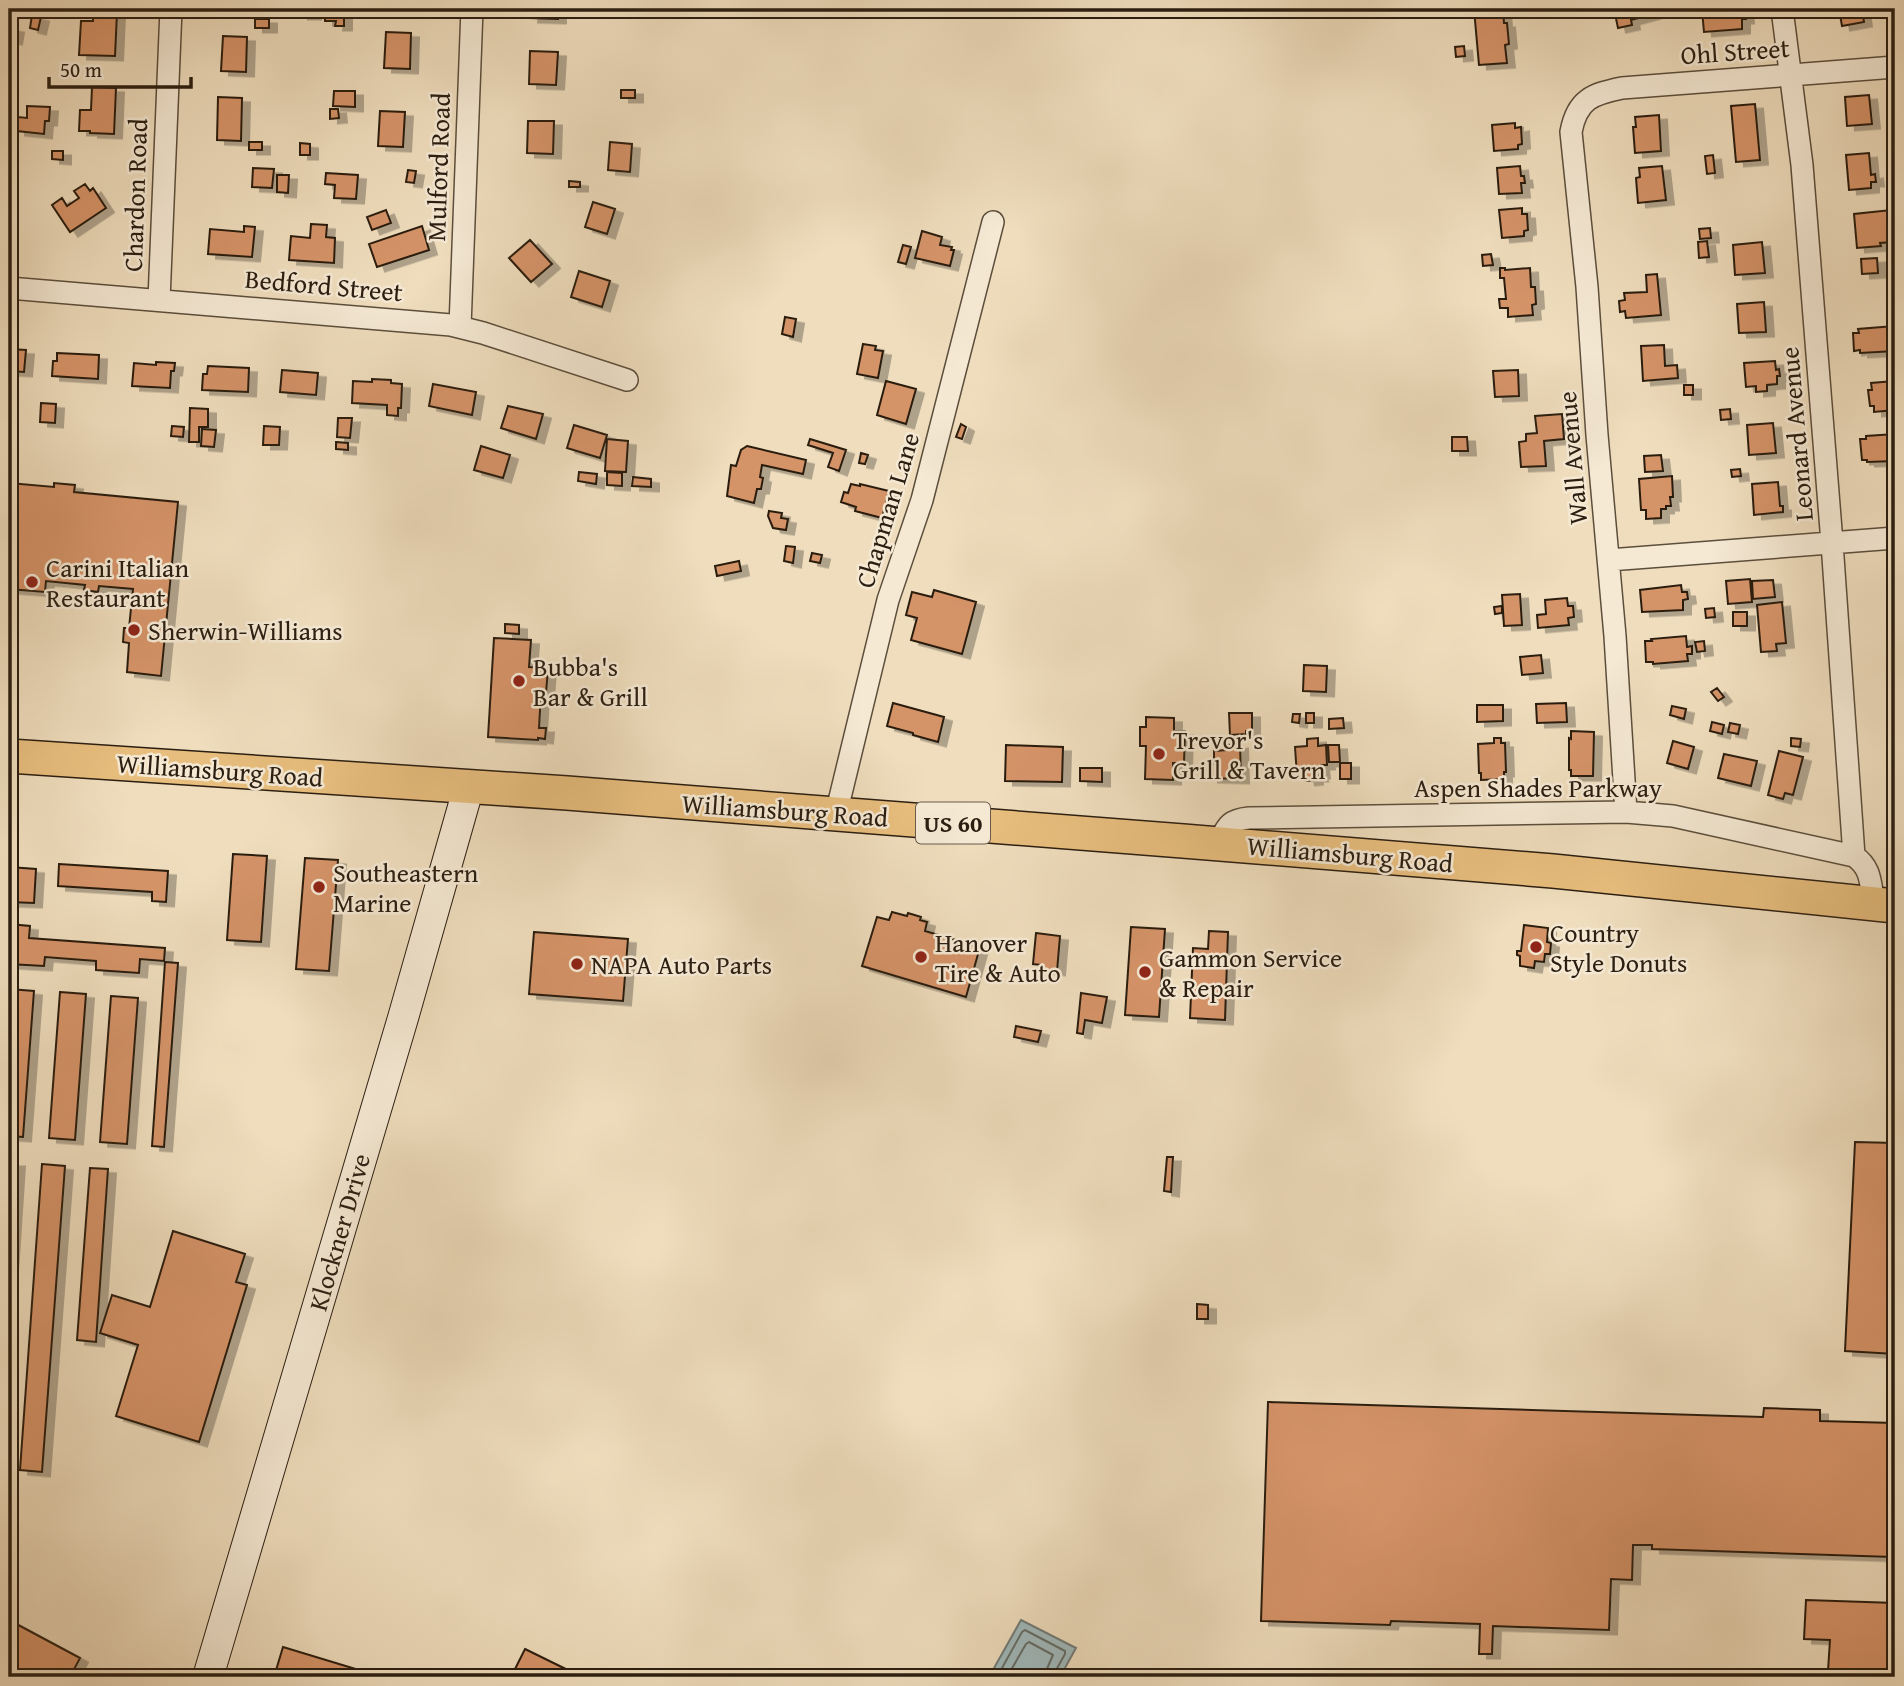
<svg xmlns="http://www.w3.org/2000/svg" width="1904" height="1686" viewBox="0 0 1904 1686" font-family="'Gentium Book Plus',serif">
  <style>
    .water { fill: #9fb9bc; stroke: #717b78; stroke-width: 2 }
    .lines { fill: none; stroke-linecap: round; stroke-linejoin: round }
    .shore { stroke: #656c66; stroke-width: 2 }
    .building { fill: #d59368; stroke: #2b1e11; stroke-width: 2; filter: url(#shadow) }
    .street-casing { stroke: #5c4e3c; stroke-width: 24 }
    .secondary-casing { stroke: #2b1e11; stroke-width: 32 }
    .primary-casing { stroke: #2b1e11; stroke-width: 36 }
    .street { stroke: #f5e9d4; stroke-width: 21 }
    .secondary { stroke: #f5e9d4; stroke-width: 30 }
    .primary { stroke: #e8be7e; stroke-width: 33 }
    .poi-dot { fill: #8f2418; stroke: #f5e9d4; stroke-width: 2.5 }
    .labels { text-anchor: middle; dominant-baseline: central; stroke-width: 5; stroke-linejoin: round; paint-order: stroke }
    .shield { fill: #f5e9d4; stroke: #685b4c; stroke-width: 2 }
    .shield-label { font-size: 24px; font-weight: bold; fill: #2b1e11 }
    .street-label { font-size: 26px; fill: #2b1e11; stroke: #f5e9d4 }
    .poi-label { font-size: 26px; fill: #2b1e11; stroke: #f5e9d4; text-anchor: start }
  </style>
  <defs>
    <filter id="shadow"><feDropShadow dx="8" dy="4.5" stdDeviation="0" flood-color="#0004"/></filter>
  </defs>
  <rect width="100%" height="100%" fill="#efddbd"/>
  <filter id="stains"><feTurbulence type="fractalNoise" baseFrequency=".00286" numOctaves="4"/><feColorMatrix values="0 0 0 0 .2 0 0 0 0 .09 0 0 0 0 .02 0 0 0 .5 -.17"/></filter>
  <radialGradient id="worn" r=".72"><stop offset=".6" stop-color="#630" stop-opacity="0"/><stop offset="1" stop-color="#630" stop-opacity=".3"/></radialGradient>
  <path class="water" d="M1021,1620L1076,1648L1060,1677H989Z"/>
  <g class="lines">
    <path class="shore" d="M997,1677L1022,1632L1025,1630L1065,1651V1654L1055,1672V1677
      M1007,1677L1026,1644L1029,1642L1053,1655L1046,1671V1677"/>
  </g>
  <path class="building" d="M301,9H313V15H300Z
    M325,9H344V26H335L336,21H325Z
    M531,9H558V19L530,18Z
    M1474,9H1503L1504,23H1507L1509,44L1505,45L1507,63L1479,65Z
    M1614,9H1651L1653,14L1631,20L1632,25L1618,28Z
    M1719,9L1745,10L1746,19H1742V29L1704,32L1702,10Z
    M1839,9H1862L1864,22L1842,26Z
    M93,11L117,13L115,56L79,55L81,21H93Z
    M32,15L41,17L38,30L30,28Z
    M255,19H269V28H255Z
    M9,27L16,28L14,40L9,39Z
    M386,32L411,33L410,69L384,68Z
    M223,36L247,37L246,72L221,71Z
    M1464,46L1465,56L1456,57L1455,47Z
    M530,51L558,52L556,85L529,84Z
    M92,87L116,88L114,134L90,133V131H79L80,110H91Z
    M621,90H635V98H621Z
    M334,91H355V107L333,106Z
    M1869,95L1872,124L1847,126L1845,97Z
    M218,97L242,98L241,141L217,140Z
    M1755,104L1760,160L1736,162L1731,106Z
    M27,106L50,107L49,121H45L44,134L17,131L18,117L27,118Z
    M330,109H338L339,118L330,119Z
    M380,111L405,112L403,147L378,146Z
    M1659,115L1661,151L1635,153L1633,127H1636L1635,117Z
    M528,121H554L553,154L527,153Z
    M1515,123V128L1521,127L1522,144L1518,145V149L1494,151L1492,125Z
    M249,142H262V150H249Z
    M610,142L632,144L630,172L608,170Z
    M300,143L310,144V155H300Z
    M52,151H63V160L52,159Z
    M1869,153L1871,175L1875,174L1876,182H1871V188L1849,190L1846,155Z
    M1713,155L1715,173L1707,174L1705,156Z
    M1520,166L1521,176H1524L1525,183H1521L1522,193L1499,194L1497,168Z
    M1662,166L1666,200L1638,203L1636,178L1640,177L1639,168Z
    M253,168L274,169L272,188L252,187Z
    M408,170L416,171L414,183L406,182Z
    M326,173L358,175L356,199L334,198L335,185L325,184Z
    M277,175H289L288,193L277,192Z
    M569,181L580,182V187H569Z
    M85,184L90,191L93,188L106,208L70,232L52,205L62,198L67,206L79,198L74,191Z
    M593,202L615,209L607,234L585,227Z
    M1522,208V214H1527L1528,230L1524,231V236L1502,238L1499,210Z
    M386,210L391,223L372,230L367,217Z
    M1891,210L1893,242L1880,243L1881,246L1857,248L1854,214Z
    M311,224L327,225L326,237L335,238L334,263L289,260L291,236L310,238Z
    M244,226L255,227L252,257L208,254L210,229L244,232Z
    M422,226L429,250L377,267L369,244Z
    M1710,228L1711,238L1700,239L1699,229Z
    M922,231L942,237L940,245L952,247L951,250H954L950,266L915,258Z
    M530,240L552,264L531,282L509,258Z
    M1707,241L1709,257L1699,258L1698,242Z
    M1762,242L1765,273L1735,275L1733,245Z
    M903,245L911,247L906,264L898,262Z
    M1491,254L1493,265L1483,266L1482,255Z
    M1877,258L1878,273L1862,274L1861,259Z
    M1500,268H1505V270L1530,268L1531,287H1535L1536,304L1532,305L1533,315L1508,317V308H1500L1499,299H1506L1504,278H1500Z
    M579,271L610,281L602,307L571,297Z
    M1657,274L1661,315L1626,318L1625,311L1620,312L1619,301L1625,300L1624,293L1647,292L1646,275Z
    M1764,302L1766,332L1739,333L1737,304Z
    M785,317L796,319L793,337L782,334Z
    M1894,326L1895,351L1860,353V350L1854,351L1853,333H1859L1858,329Z
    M863,344L876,346L875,350L883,351L878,378L857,374Z
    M1664,345L1665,366L1677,365L1678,378L1643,381L1641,346Z
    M9,349L26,350L24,372L9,371V379Z
    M57,353L99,355L98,379L52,376L53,361H57Z
    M1775,361L1776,370L1779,369L1780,376H1777V384L1767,385V391L1756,392V386L1746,387L1744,363Z
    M156,362L175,363L174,371H171L170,388L132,386L134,363L156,365Z
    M208,366L249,368L248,392L202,390L203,374H207Z
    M282,370L318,373L316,395L280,392Z
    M1518,370L1519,396L1495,397L1493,371Z
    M372,379L391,380V383L402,384L401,408H398V416L387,415V405L352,403L353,381L372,382Z
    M886,381L916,389L906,424L877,415Z
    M1894,381L1895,410L1874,412V406H1870L1868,390H1872L1871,383Z
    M433,384L476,392L472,415L429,406Z
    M1684,385H1693V395H1684Z
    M41,403L56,404L55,423L40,422Z
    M508,406L543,414L536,439L501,428Z
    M190,408L208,409V427H199V442H189Z
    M1730,409L1731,419L1721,420L1720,410Z
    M1562,414L1564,439L1544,441L1546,466L1521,467L1519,442L1526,441V434L1537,433L1535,416Z
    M338,418H352L350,438L337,437Z
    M1773,423L1776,453L1749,455L1747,425Z
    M961,424L966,427L962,439L956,437Z
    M574,425L607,435L600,458L567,448Z
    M172,426L184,427L183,437L171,436Z
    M264,426L280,427L279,445H263Z
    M202,429L216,430L214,447L201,446Z
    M1895,434V461L1867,462V460H1862L1860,439H1866V436Z
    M1452,437H1467L1468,451H1452Z
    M607,439L628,441L626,472L605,471Z
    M810,439L846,450L839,471L828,467L833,453L808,445Z
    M336,442L348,443V450L336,449Z
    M481,446L510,455L503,478L474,470Z
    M747,446L806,460L803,474L762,465L760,477L763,478L761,489H757L754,503L727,496L731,465L736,466L741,450Z
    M861,453L868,455L865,464L859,463Z
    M1661,455L1663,471L1645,472L1644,456Z
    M1740,469L1741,476L1732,477L1731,470Z
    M579,472L597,474L596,484L578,481Z
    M607,472L622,473V486L607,485Z
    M1672,476L1673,497H1670L1671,506H1666V509H1661V518L1646,519V510H1641L1639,479Z
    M633,477L651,479V487L632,486Z
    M1778,482L1780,506H1783V512L1754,515L1752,484Z
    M9,483L54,487V483L75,485L74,492L178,502L161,676L127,672L129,643L123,642L124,628H129L133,589L99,586L98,592L84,590L85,585L46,581L45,592L9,589Z
    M851,484L860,486V484L889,491L882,518L855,511L856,507L841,502L844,492L848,493Z
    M769,511L782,513L781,518L788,519L786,530L773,528L768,516Z
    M786,546L795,547L793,563L784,561Z
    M812,553L822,555L820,563L810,561Z
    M739,561L741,571L717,576L715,566Z
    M1750,579L1752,602L1728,604L1726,581Z
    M1773,580L1775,597L1753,599L1752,581Z
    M1681,585L1682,592H1687L1688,599L1683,600V610L1642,612L1640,590Z
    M934,590L976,602L962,654L911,640L917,618L906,615L912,592L932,597Z
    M1520,594L1522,625L1504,626L1502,595Z
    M1567,598L1568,606H1573L1574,617L1568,618L1569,625L1538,628L1537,615L1546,614L1545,600Z
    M1782,602L1786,643L1776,644L1777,651L1761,652L1757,605Z
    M1502,606V613L1495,614L1494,607Z
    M1714,608L1715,617L1706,618L1705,609Z
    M1733,612H1747V626H1733Z
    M505,624L519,625V634L505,633Z
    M1686,636L1687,647L1692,646V654H1687L1688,661L1653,664V662H1646L1645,641H1652L1651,639Z
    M494,638L531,640L529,667L548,668L546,693H541L539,728H546L545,739L538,738V740L488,737Z
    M1704,641L1705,651L1697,652L1695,642Z
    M1541,655L1543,673L1522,675L1520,657Z
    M1304,665L1327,666L1326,692L1303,691Z
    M1717,688L1724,697L1718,701L1711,692Z
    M893,703L944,717L938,742L913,735V733L887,726Z
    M1566,703L1567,722L1537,723L1536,704Z
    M1477,705H1503V721L1477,722Z
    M1672,706L1686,709L1684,719L1670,715Z
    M1229,713H1252V731H1246V734L1230,735Z
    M1306,713H1314V723H1306Z
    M1293,714H1300L1299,723L1292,722Z
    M1146,717L1174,718V731H1185L1184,763H1173V780L1145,779L1146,746H1140V727H1146Z
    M1343,718L1344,728L1329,729V719Z
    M1712,722L1724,725L1722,734L1710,731Z
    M1730,723L1740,725L1738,734L1728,732Z
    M1571,731L1594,732L1593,776H1571V770H1569V738L1571,739Z
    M1318,738V746L1326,745L1327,765H1321L1322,774L1319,775L1320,777H1315V780L1307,781L1306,776H1297L1295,747L1307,746V739Z
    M1494,738H1501V743H1505L1506,772H1504V779L1481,780V773H1479L1478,744L1494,743Z
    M1791,738L1801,739L1800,747L1791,746Z
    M1673,741L1694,747L1688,769L1667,763Z
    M1240,744L1241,779L1210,778L1209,764H1214V751L1227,750V745Z
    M1006,745L1063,747L1062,782L1005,781Z
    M1328,745H1339L1340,762H1329Z
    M1779,751L1803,757L1793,795L1785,793L1783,799L1768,795Z
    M1724,754L1757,761L1751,786L1718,778Z
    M1340,763H1351V779H1340Z
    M1080,768H1102V782L1080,781Z
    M233,854L267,856L261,942L227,940Z
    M305,858L338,860L329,971L296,969Z
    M59,864L168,871L166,902L152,901V892L58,886Z
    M9,867L36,869L34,903L9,902Z
    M892,912L907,916L908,913L921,917L920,920L927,922L925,931L980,947L966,997L862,966L877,917L889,920Z
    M9,924L30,926L29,938L165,948L164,961L140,959L139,973L96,970V961L45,957L44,966L9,964Z
    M1524,925L1548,928L1547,942L1551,943L1550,954H1545L1544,962L1535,961L1534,968L1520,966V956L1517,955V951H1521Z
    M1131,927L1165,929L1159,1017L1125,1015Z
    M1209,931L1228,932L1225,1020L1190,1018L1193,948L1208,949Z
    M534,932L628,939L623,1001L529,994Z
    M1036,933L1060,936L1057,971L1041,969L1042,965L1033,964Z
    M165,962L178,963L164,1147L152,1146Z
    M9,989L34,991L23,1137L9,1136Z
    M60,992L86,994L75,1140L49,1138Z
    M1081,993L1107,997L1102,1023L1085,1020L1083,1034L1077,1033Z
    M111,996L138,998L127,1144L100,1142Z
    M1016,1026L1041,1031L1038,1042L1014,1037Z
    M1895,1028V1073L1892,1072V1068H1887L1888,1052H1891L1892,1039H1894Z
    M1855,1142L1895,1143V1354L1845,1351Z
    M1167,1157H1173L1171,1192L1164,1191Z
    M9,1162H17L9,1282Z
    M42,1164L65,1166L42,1472L20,1470Z
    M90,1168L108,1169L96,1342L77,1340Z
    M173,1231L245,1254L236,1282L247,1285L199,1442L116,1416L138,1345L100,1333L112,1295L150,1307Z
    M1197,1304L1208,1305V1319H1197Z
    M1268,1402L1763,1417L1764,1408L1820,1410V1421L1895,1423V1537L1893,1557L1652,1549V1545H1633L1632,1580L1611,1579L1609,1630L1493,1626L1492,1654H1479L1480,1624L1391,1621L1390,1625L1261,1621Z
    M1806,1600L1895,1603V1675L1828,1671L1830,1640L1804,1639Z
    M9,1620L80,1658L70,1677H9Z
    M283,1647L382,1677H274Z
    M525,1649L582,1677H511Z"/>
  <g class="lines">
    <defs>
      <path id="street" d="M1782,9L1802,165L1832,543L1854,856
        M9,288L451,325L483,333L627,380
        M159,300L171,9
        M460,327L472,9
        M1609,560L1895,538
        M1626,812L1615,636L1597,435L1587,287L1571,132C1577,99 1593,94 1622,88L1895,67
        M836,814L888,600L922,500L993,222
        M1218,844C1227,827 1228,820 1249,818L1626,812L1673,816L1854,856C1872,868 1870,884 1874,903"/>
      <path id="secondary" d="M208,1677L403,1018L469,786"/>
      <path id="primary" d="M9,756L567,793L1183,841L1553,871L1895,906"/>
    </defs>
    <use href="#street" class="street-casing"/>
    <use href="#secondary" class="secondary-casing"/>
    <use href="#primary" class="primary-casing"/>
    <use href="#street" class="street"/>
    <use href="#secondary" class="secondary"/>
    <use href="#primary" class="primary"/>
  </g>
  <g class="poi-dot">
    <circle cx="32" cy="582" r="7"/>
    <circle cx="134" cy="630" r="7"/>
    <circle cx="519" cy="681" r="7"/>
    <circle cx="1159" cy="754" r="7"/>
    <circle cx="319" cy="887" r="7"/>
    <circle cx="1536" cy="947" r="7"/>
    <circle cx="921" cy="957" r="7"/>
    <circle cx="577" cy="964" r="7"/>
    <circle cx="1145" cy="972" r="7"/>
  </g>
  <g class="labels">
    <rect class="shield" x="916" y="802.5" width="74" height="41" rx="5"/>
    <g class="shield-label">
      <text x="953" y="823">US 60</text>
    </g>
    <g class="street-label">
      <text transform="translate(1735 51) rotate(-4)">Ohl Street</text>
      <text transform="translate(438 167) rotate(-88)">Mulford Road</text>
      <text transform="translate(135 195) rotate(-88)">Chardon Road</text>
      <text transform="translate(324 285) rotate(5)">Bedford Street</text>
      <text transform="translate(1796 434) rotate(-95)">Leonard Avenue</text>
      <text transform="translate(1572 458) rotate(-95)">Wall Avenue</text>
      <text transform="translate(887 510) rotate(-73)">Chapman Lane</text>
      <text transform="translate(220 770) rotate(4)">Williamsburg Road</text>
      <text x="1538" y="787">Aspen Shades Parkway</text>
      <text transform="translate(785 810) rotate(4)">Williamsburg Road</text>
      <text transform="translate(1350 854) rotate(5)">Williamsburg Road</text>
      <text transform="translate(339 1232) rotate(-74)">Klockner Drive</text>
    </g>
    <g class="poi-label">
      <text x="46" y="567">Carini Italian<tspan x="46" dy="30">Restaurant</tspan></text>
      <text x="148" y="630">Sherwin-Williams</text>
      <text x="533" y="666">Bubba's<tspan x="533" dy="30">Bar &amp; Grill</tspan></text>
      <text x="1173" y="739">Trevor's<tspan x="1173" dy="30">Grill &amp; Tavern</tspan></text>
      <text x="333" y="872">Southeastern<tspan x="333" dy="30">Marine</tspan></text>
      <text x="1550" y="932">Country<tspan x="1550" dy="30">Style Donuts</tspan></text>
      <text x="935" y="942">Hanover<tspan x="935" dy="30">Tire &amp; Auto</tspan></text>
      <text x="1159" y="957">Gammon Service<tspan x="1159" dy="30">&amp; Repair</tspan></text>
      <text x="591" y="964">NAPA Auto Parts</text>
    </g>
  </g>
  <rect width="1904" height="1686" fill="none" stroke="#efddbd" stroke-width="35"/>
  <rect x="10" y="10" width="1883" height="1665" fill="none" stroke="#2b1e11" stroke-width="3.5"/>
  <rect x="18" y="18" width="1869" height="1651" fill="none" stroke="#2b1e11" stroke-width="2"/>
  <path d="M49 77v10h142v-10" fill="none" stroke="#2b1e11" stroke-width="3.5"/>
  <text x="60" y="77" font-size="21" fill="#2b1e11" stroke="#f5e9d4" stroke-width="5" paint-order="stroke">50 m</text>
  <rect width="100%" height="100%" filter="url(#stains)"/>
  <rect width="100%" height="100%" fill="url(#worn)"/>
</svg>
